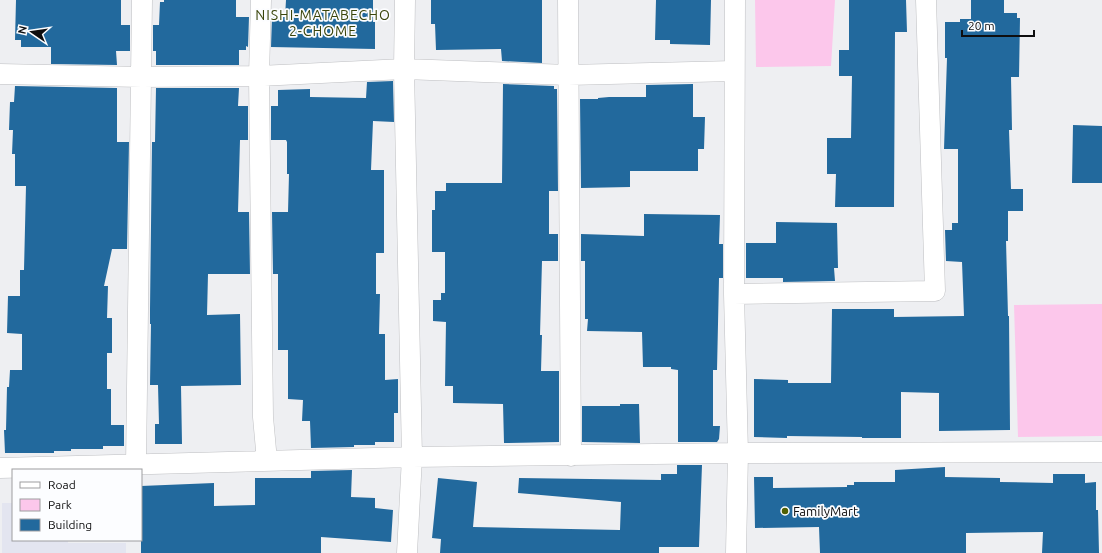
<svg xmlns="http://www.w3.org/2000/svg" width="1102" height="553" viewBox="0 0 1102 553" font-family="Ubuntu,sans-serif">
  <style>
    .built { fill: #e3e5f0 }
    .green { fill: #fcc7eb }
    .building { fill: #22699d }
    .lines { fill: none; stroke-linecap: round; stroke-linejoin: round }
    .street-casing { stroke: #bebfc2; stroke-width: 21 }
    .street { stroke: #fff; stroke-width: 20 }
    .poi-dot { fill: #506003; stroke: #fcfdff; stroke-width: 1.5 }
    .labels { text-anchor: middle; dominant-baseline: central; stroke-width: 3.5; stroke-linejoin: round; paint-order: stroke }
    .poi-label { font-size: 13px; fill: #0e0e0f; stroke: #fcfdff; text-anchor: start }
    .neighbourhood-label { font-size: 14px; letter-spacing: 1px; fill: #3a450b; stroke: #fcfdff }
  </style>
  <rect width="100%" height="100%" fill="#eeeff2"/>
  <path class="built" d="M2,503H13V540H68V543H126V553H2Z"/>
  <path class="green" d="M755,0H835L831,66L756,67Z
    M1102,304V436L1018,437L1014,305Z"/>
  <path class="building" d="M16,0H121V25H130V51H116L117,65L51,64V47H21V40H15Z
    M164,0H236V17H249L248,47L246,46V50H239V65H156V51H153V25H159L160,2H164Z
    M286,0H373V22H375V49L271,47L272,17H285Z
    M431,0H542V63L502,61L501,49L436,50L435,24H431Z
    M656,0H711L710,45L670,44V40H655Z
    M849,0H906L907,32H895L894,207H835L836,174H827V138H851L852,76H839V50H849Z
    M971,0H1004V13H1017V18H1020L1019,77H1011L1012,130H1009L1011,189H1023V211H1008V241H1006L1008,316H1009L1010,430L939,431V393L901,392V438H862V437L787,436V438L754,437V379L788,380V383H831L832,309H894V317L964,316L962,262L946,261L945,230H952V223H958V149H944L947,58H945V22H960V19H971Z
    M393,81L394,122L373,121L371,170H384V253H376V294H380L379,334H385V380L398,379V413H394V442H375V445H354V447L311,448L310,421H302L303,400L288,399V350H278V274H273L272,212H288L289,174H287V142L286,140H271V106H278V90L310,89V97L366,98L367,82Z
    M503,84L554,86V89H557L558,191H549V234H558V261H542L540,335H542L541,371H559V442L504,443L503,404L453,403V386H445L446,322L433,321V300H441V293H445V252H432V210H435V191H446V183H502Z
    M693,84V117H705L704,149H698V171H630V187L581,188L580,99H598V98L609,97H646V85Z
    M15,86L117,88V142H129L127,249H112L104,286H108L107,318H112V353H107V389H111V425H124V446H103V449H71V451H54V453H5L4,430H6L7,387H9L10,370H22V334L7,333L8,296H20V270H24L26,186H15V154H12L13,130H9L10,102H14Z
    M156,88H239L238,106H248V140H240L238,212H249L250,274H208L207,315L240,314L241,385L181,386L182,444H155V424H159L158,385H150L151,324H150V310L152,142H155Z
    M1073,125L1102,126V183H1072Z
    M644,214L720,215L719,244H723V278H719L717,370H713V426H720L719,439L717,442H678V370L671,369V367H643L642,332L587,331L588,319H585V261H581V234L644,236Z
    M776,222L837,223L838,268H834L835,281L783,282V278H746V243H776Z
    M620,404H639L640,443L582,442V406H620Z
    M677,465H702L699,547H659V553H440L441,539L432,538L438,478L477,482L473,527L620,530L621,502L518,493L519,478L661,480V474H677Z
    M945,467V477L1000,478V482L1053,483V474H1085V483L1096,482V510H1098L1099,553H1042L1043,532L966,533V553H820L819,527L755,528L754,477H773V488L847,487V485H854V482H895V470Z
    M352,470L351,497L375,498V508L393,510L391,542L321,537V553H141V486L214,483V506L255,505V478H311V471Z"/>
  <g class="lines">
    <defs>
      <path id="street" d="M261,0L259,76L263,417L267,461
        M405,0L404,69L412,457L407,553
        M568,0L571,456
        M735,0L734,294L738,453L736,553
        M0,74L142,77L259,76L404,69L568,75L734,71
        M734,294L935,291L926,0
        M136,465L142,0
        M0,468L412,457L738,453L1102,452"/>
    </defs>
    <use href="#street" class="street-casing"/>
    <use href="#street" class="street"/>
  </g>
  <circle class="poi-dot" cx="785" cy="511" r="4"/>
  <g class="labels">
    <g class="poi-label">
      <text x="793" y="511">FamilyMart</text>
    </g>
    <g class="neighbourhood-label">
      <text x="323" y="15">NISHI-MATABECHO<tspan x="323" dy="16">2-CHOME</tspan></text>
    </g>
  </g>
  <rect x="12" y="469" width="130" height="72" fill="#fcfdff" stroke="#9d9d9f"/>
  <rect x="20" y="482" width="20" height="6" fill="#ffffff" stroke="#9d9d9f"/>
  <text x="48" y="489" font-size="12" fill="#0e0e0f">Road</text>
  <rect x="20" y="499" width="20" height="12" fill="#fcc7eb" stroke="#9d9d9f"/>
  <text x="48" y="509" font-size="12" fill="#0e0e0f">Park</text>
  <rect x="20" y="519" width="20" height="12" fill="#22699d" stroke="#9d9d9f"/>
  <text x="48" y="529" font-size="12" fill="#0e0e0f">Building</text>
  <g transform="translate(32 32) rotate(283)" stroke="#fcfdff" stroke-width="3" paint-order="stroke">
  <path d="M0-3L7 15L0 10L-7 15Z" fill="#0e0e0f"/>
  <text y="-6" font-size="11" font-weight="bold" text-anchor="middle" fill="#0e0e0f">N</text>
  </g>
  <path d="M962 30v6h72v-6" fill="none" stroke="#0e0e0f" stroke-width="2"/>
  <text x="968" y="30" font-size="12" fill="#0e0e0f" stroke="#fcfdff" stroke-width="3" paint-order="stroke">20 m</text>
</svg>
